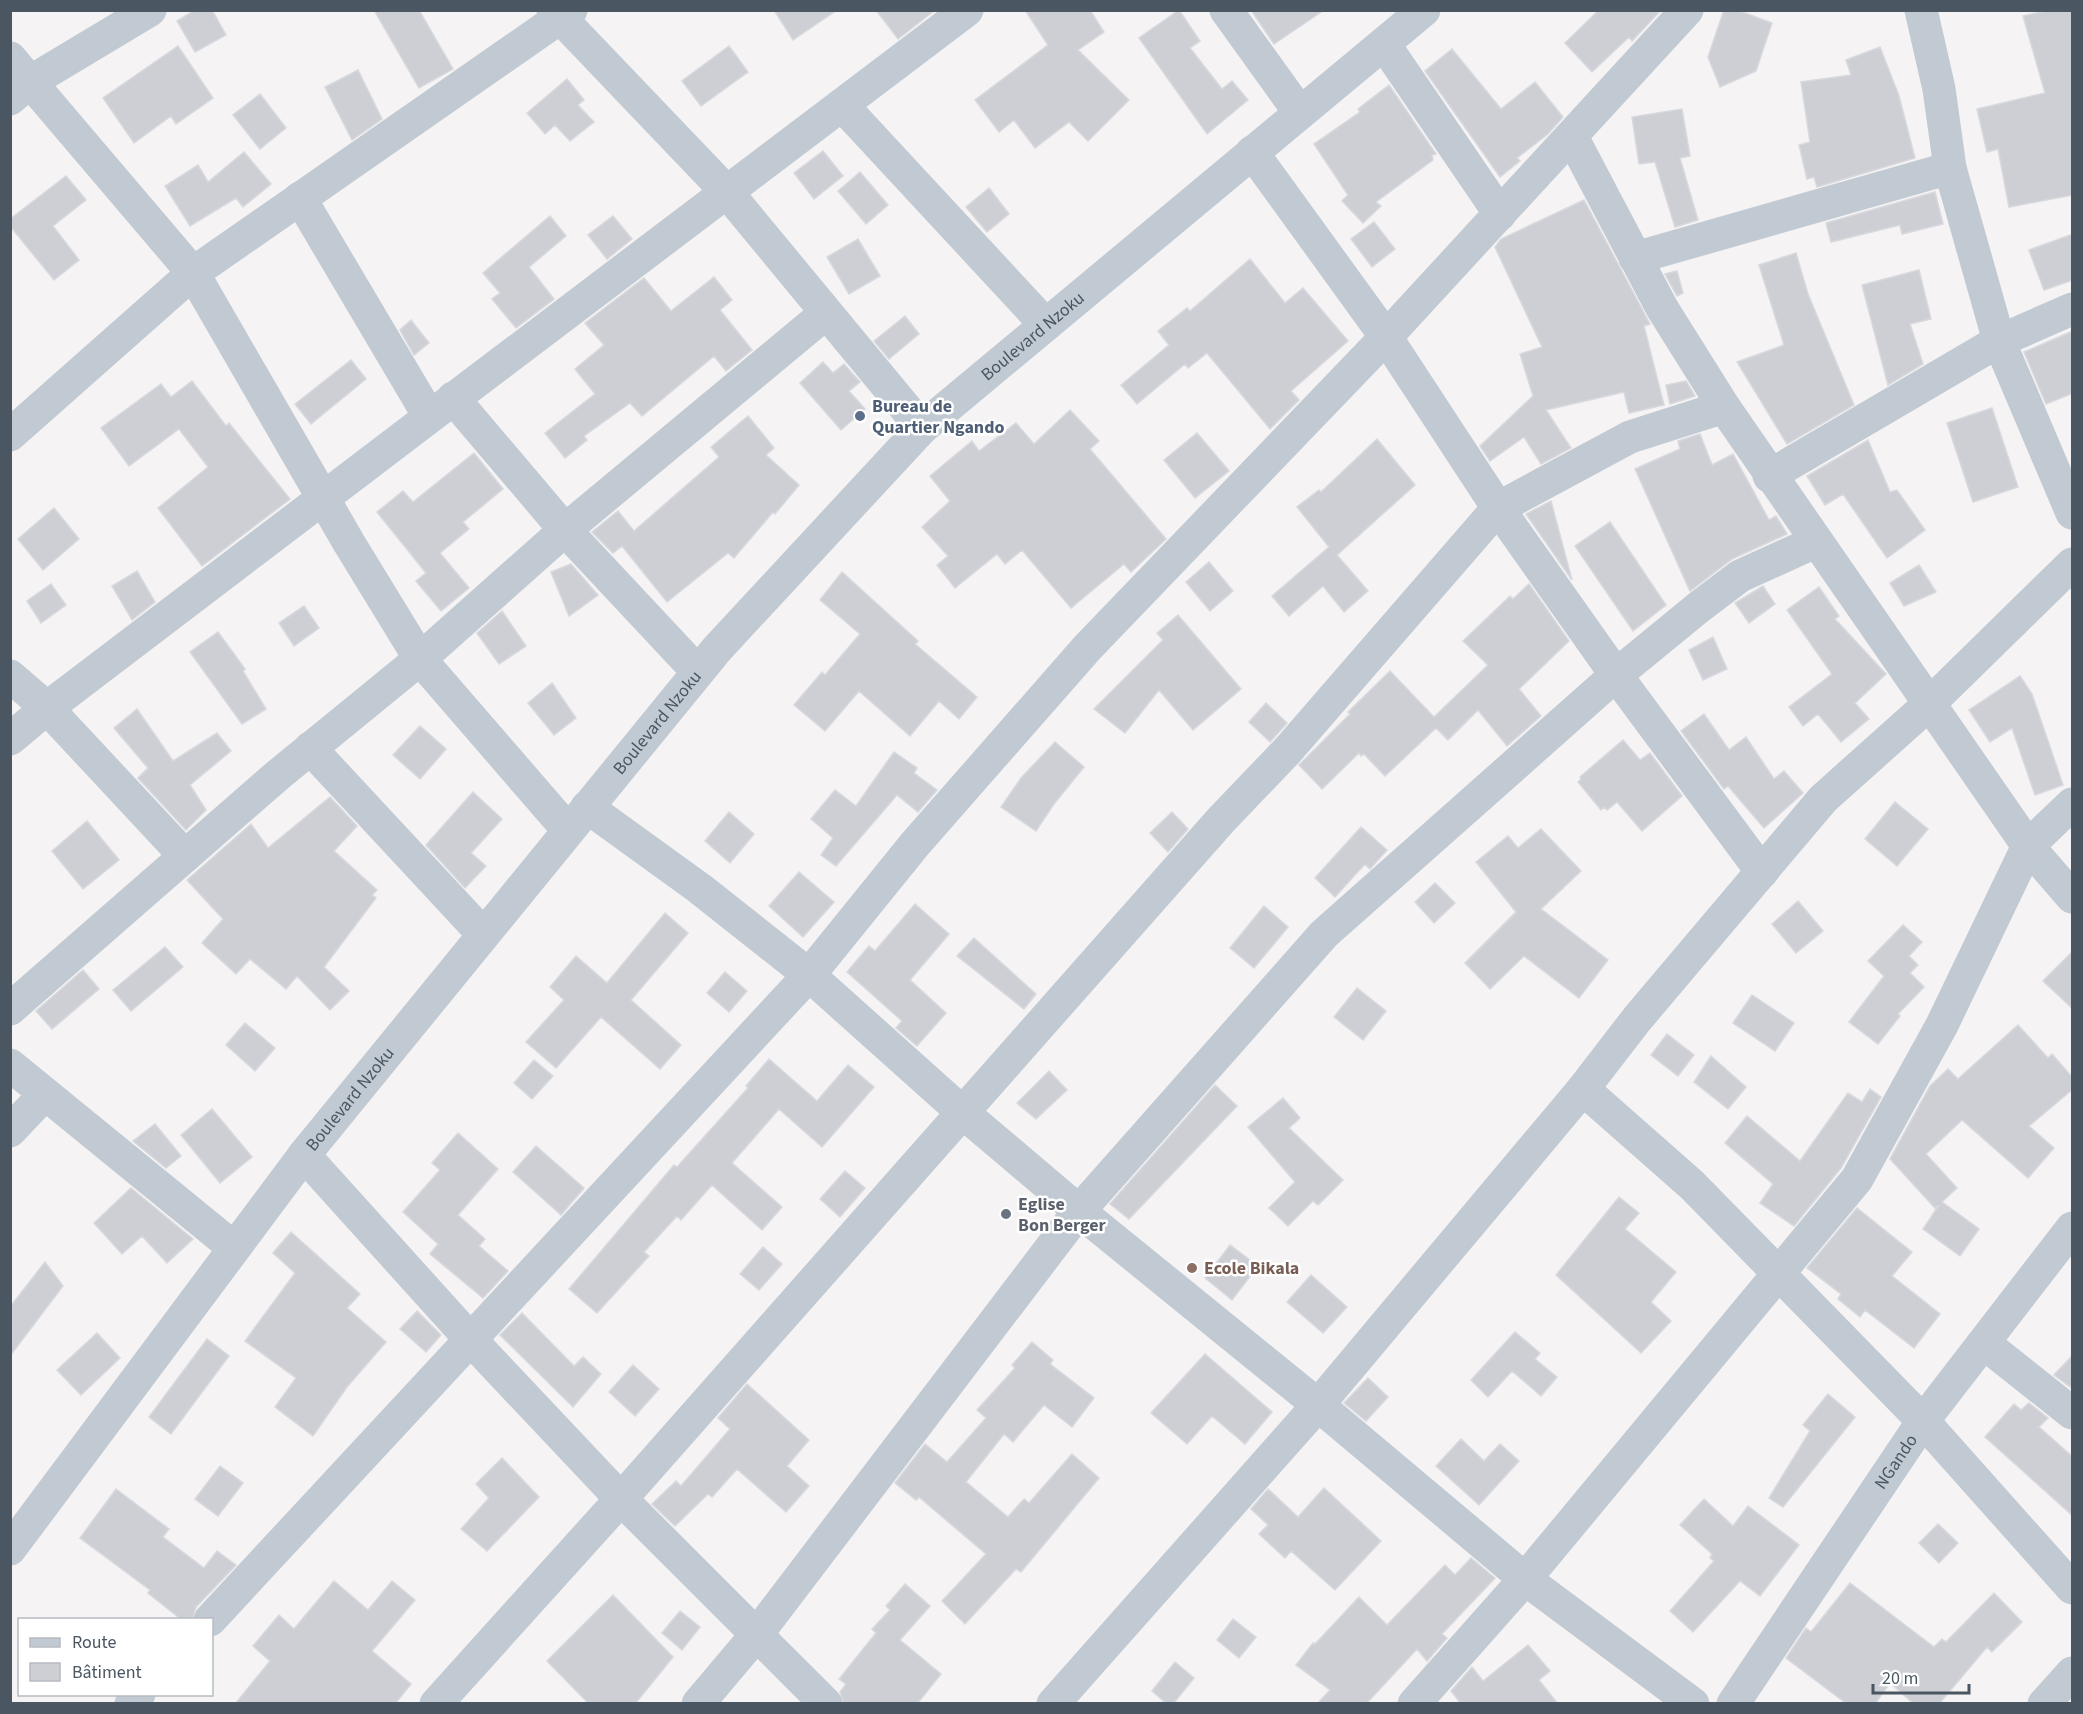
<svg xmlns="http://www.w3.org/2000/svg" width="2083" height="1714" viewBox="0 0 2083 1714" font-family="'Source Sans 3',sans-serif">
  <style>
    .building { fill: #cdcfd5; stroke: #d7d9de; stroke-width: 1.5 }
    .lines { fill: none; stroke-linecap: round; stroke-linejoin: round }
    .minor { stroke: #c1cad2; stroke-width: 33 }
    .service-dot { fill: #5c6f8a; stroke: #fff; stroke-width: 2 }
    .worship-dot { fill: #6b7280; stroke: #fff; stroke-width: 2 }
    .education-dot { fill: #8d6e63; stroke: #fff; stroke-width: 2 }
    .labels { text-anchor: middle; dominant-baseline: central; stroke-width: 5; stroke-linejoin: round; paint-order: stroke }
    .street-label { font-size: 18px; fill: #4a5661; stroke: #fff }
    .service-label { font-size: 18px; font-weight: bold; fill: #4e5e75; stroke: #fff; text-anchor: start }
    .worship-label { font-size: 18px; font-weight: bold; fill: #5b616d; stroke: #fff; text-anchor: start }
    .education-label { font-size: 18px; font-weight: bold; fill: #785e54; stroke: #fff; text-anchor: start }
  </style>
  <rect width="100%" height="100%" fill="#f5f3f3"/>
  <path class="building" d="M195,10H212L226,35L195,52L177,21Z
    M374,10H419L453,69L419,88Z
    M774,10H837L793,40Z
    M876,10H935L898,39Z
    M1025,10H1090L1104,32L1078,50L1129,100L1088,141L1069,122L1035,148L1014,120L999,132L975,100L1048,45Z
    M1179,10L1200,41L1190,48L1222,89L1232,81L1248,100L1207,134L1139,38Z
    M1251,10H1324L1274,44Z
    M1599,10H1661L1632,41L1629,37L1592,72L1565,43Z
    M1724,10H1737L1772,23L1756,71L1720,87L1708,57Z
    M2050,10H2073V195L2009,207L1998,149L1987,152L1977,109L2045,93L2023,16Z
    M178,46L213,98L176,124L171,116L134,143L103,98Z
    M729,46L748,72L701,106L682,81Z
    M1880,47L1899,96L1915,158L1817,187L1814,177L1807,179L1799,145L1810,142L1801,82L1851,75L1846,60Z
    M1452,49L1501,109L1535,82L1563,117L1548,134L1517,158L1520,161L1500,177L1425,71Z
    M358,70L382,119L352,140L325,87Z
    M567,79L584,100L578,105L594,122L570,141L555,125L545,134L527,113Z
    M1389,85L1436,154L1432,155L1433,160L1376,202L1381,206L1363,223L1342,201L1348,195L1314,144L1360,112L1358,109Z
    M260,94L286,128L260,149L233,115Z
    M1682,109L1690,156L1680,158L1698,220L1675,227L1655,162L1639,164L1632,117Z
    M823,151L843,176L814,199L794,173Z
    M244,152L271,184L243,207L236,198L190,226L165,186L198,165L208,182Z
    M860,172L888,205L866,224L838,191Z
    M66,176L86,200L53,226L79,260L54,280L10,226V219Z
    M989,188L1009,214L987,232L966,207Z
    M1935,192L1943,224L1902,234L1900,225L1831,242L1826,223Z
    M1584,200L1650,324L1644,326L1664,405L1629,413L1624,392L1546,410L1571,448L1541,464L1524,437L1490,461L1480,446L1533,396L1520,354L1542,347L1495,247L1501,239Z
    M550,216L566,236L529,267L554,299L516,328L492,299L500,293L483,273Z
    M613,216L632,239L607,259L588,235Z
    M1374,222L1395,249L1372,267L1351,239Z
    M2073,234V280L2044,290L2029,250Z
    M858,239L880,276L849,294L827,257Z
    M1796,253L1808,294L1854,405L1787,444L1737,362L1784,345L1759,265Z
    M1250,259L1285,303L1303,288L1348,341L1291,391L1299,400L1270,429L1207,353L1188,368L1185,364L1137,404L1121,385L1169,345L1158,331L1187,308L1190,311Z
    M1919,270L1931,319L1910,324L1923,364L1888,385L1862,285Z
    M1677,271L1683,293L1677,296L1665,274Z
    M714,277L732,300L720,310L752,350L726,371L714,356L642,416L630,403L584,436L587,440L565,458L545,433L595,394L575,369L604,345L585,323L644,278L671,311Z
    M905,316L919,334L889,359L874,341Z
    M411,320L429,343L414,355L400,330Z
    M2073,331V393L2046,404L2024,352Z
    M351,360L366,379L311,424L295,404Z
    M823,362L833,373L844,364L860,382L849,391L865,409L841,430L800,383Z
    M192,381L226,426L229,423L290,499L202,566L158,508L208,467L179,429L129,466L101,428L161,384L171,397Z
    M1686,381L1695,396L1670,404L1666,385Z
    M1992,408L2018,487L1973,502L1947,423Z
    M1070,410L1099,441L1090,449L1166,539L1131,572L1124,564L1071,608L1022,550L1005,564L997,554L955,588L937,565L948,556L922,527L950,501L930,476L972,441L979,451L1016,423L1034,444Z
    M748,416L774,448L766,455L799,485L775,514L773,512L734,558L728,553L667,602L622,546L613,553L592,532L618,511L634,531L719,457L711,447Z
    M1197,433L1229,471L1195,498L1164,460Z
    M1700,434L1712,465L1733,454L1769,520L1776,516L1787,534L1732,559L1690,591L1635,469L1680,449L1678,441Z
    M1377,439L1415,485L1337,555L1368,591L1344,612L1323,586L1289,616L1272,596L1329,547L1297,507L1319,490L1321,492Z
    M1868,440L1890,492L1897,490L1925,530L1887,558L1843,494L1825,505L1807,476Z
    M474,453L503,489L463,522L469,529L440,553L469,588L441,611L416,581L426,573L377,512L403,491L413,502Z
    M1551,501L1572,580L1526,514Z
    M54,508L79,539L43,570L18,539Z
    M1610,522L1666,605L1633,631L1575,546Z
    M1209,562L1233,591L1210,611L1186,582Z
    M571,564L598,595L569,616L551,572Z
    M1919,565L1936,592L1904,606L1890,583Z
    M137,571L155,602L132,620L112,586Z
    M842,572L918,641L915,644L977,697L959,719L939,701L910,736L859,691L825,731L794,705L822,672L825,675L860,634L820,600Z
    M51,584L66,605L41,623L27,601Z
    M1529,584L1569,641L1519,689L1541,716L1507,746L1478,710L1448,740L1436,728L1385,776L1364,754L1361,756L1359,753L1322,789L1299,765L1350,714L1348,712L1390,671L1434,717L1488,665L1463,641L1510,596L1513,599Z
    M1763,586L1775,604L1749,623L1735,603Z
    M1819,587L1839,616L1835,619L1886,674L1855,703L1869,719L1841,742L1818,714L1803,726L1789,707L1832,674L1787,610Z
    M304,606L319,628L294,646L279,623Z
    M502,611L526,646L499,664L477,633Z
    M1178,615L1241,689L1193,730L1159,690L1125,733L1094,709L1163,640L1157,633Z
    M218,632L245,669L243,671L266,709L242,724L190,652Z
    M1713,637L1727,669L1703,680L1689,650Z
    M2020,676L2032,694L2063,785L2035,795L2012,728L1990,742L1969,710Z
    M552,683L576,718L554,735L528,703Z
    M1266,703L1287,723L1270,742L1249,722Z
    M137,709L173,761L217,733L231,751L190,785L206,810L186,830L138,778L148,768L114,728Z
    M1704,714L1729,750L1746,737L1774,779L1784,771L1803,793L1764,828L1728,786L1724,789L1681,731Z
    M420,726L446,749L420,779L393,755Z
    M1623,740L1640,760L1650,753L1682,796L1642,831L1617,802L1607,810L1604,807L1601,810L1578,782L1581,779L1580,777Z
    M1055,742L1084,767L1054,804L1036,831L1001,807L1021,778Z
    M894,752L917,768L914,773L937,790L918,812L897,795L836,866L821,855L833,838L811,819L835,790L856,806Z
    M473,792L502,819L471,853L486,866L465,888L426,845Z
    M330,797L357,826L334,851L377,890L372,895L376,898L324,967L349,991L330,1010L297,976L286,989L250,959L236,974L202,943L223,919L187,880L251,824L268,848Z
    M1895,802L1928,829L1897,866L1865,839Z
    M729,812L754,834L730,863L705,841Z
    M1172,812L1188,829L1168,852L1150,833Z
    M87,821L119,860L83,889L52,851Z
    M1361,827L1387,850L1370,869L1365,864L1335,897L1315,878Z
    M1541,829L1581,871L1541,909L1608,960L1579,998L1524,956L1490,989L1465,963L1516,912L1476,862L1508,836L1518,848Z
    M799,872L834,902L803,937L769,906Z
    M1435,883L1455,903L1434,923L1415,902Z
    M1798,901L1823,931L1796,953L1772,924Z
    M915,904L949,934L910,980L946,1013L917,1046L896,1028L902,1021L847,972L869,946L875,951Z
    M1264,906L1288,927L1254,968L1230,948Z
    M665,913L688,933L631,1000L681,1045L660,1069L601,1017L556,1068L526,1042L564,1000L550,987L576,956L607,983Z
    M1903,925L1922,942L1909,956L1918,965L1910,973L1924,987L1898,1014L1900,1016L1878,1044L1849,1022L1884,976L1868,961Z
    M974,938L1036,994L1024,1009L957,956Z
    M165,947L183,967L131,1011L113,990Z
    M2073,951V1009L2043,981Z
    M83,970L99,989L52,1029L36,1011Z
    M725,972L747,991L729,1012L707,993Z
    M1357,988L1386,1011L1363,1040L1334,1017Z
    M1752,995L1794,1023L1775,1051L1733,1023Z
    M245,1023L275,1048L255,1071L226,1045Z
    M2018,1025L2048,1058L2052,1054L2073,1078V1089L2029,1126L2054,1148L2028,1178L1962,1120L1926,1154L1957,1188L1942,1202L1979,1229L1960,1256L1923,1229L1939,1205L1935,1208L1890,1159L1930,1086L1948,1069L1958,1079Z
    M1667,1034L1694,1055L1678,1076L1651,1055Z
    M1711,1056L1746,1087L1728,1109L1694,1082Z
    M769,1059L817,1101L848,1065L874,1087L822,1147L779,1109L732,1163L782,1207L762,1230L712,1185L681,1220L677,1216L644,1252L649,1256L597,1313L569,1289L674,1165L677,1167L748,1088L746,1086Z
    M534,1060L553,1076L532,1099L514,1083Z
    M1049,1071L1067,1090L1036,1119L1017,1103Z
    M1215,1085L1237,1106L1129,1219L1110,1204Z
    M1870,1089L1881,1097L1841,1168L1794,1226L1760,1203L1773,1184L1725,1143L1747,1116L1800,1161L1848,1093L1862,1102Z
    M1283,1098L1300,1118L1289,1128L1343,1180L1318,1205L1313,1201L1288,1226L1269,1208L1295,1182L1248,1127Z
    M212,1109L252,1157L220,1183L181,1135Z
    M155,1124L181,1156L166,1168L133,1141Z
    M458,1133L498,1169L458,1215L485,1239L479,1246L508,1271L483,1298L430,1254L438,1244L403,1212L440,1170L432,1163Z
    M536,1146L584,1188L561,1215L513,1172Z
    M845,1171L865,1188L840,1217L820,1199Z
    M131,1188L193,1239L167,1263L142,1236L122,1254L94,1223Z
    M1619,1197L1639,1213L1625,1229L1676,1272L1651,1302L1671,1321L1641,1353L1556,1275Z
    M1857,1208L1912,1252L1892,1276L1940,1314L1914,1348L1865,1310L1860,1317L1838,1299L1841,1294L1807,1268Z
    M291,1232L360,1294L347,1308L386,1342L347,1387L313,1436L275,1407L296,1378L245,1341L295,1273L273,1253Z
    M1230,1245L1258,1266L1232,1300L1205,1278Z
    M763,1247L782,1264L759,1290L740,1274Z
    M45,1262L63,1286L10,1356V1307Z
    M1311,1275L1347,1307L1323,1333L1287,1302Z
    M417,1311L441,1335L426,1352L400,1329Z
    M522,1313L574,1366L583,1357L601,1374L573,1407L500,1335Z
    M1515,1332L1540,1353L1535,1359L1557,1377L1541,1396L1512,1371L1488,1397L1471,1380Z
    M97,1333L120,1358L81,1395L57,1370Z
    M207,1339L229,1356L171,1434L149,1417Z
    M1032,1342L1053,1360L1050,1364L1094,1398L1072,1427L1044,1405L1013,1442L1004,1434L966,1482L1008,1517L1024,1499L1029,1503L1072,1454L1099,1478L1021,1572L1016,1569L965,1624L942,1601L986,1554L919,1497L916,1500L895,1483L925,1444L947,1462L986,1418L977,1410L1015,1368L1012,1365Z
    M1205,1354L1272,1412L1245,1444L1212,1416L1187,1444L1151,1413Z
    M2073,1355V1389L2054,1375Z
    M633,1365L659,1389L635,1416L609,1392Z
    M1368,1378L1388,1397L1366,1421L1344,1403Z
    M747,1384L809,1440L787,1466L809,1486L786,1512L737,1469L712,1497L708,1494L675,1526L652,1504L676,1481L681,1486L730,1429L718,1418Z
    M1828,1394L1855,1417L1783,1507L1769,1498L1810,1431L1803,1425Z
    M2029,1403L2048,1418L2039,1427L2073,1457V1516L1985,1437L2014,1404L2021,1410Z
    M1461,1439L1484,1461L1500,1444L1519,1461L1479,1505L1436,1466Z
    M502,1458L539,1497L487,1551L461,1529L489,1498L476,1484Z
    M220,1466L243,1483L218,1516L195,1499Z
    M1324,1488L1381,1541L1335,1590L1291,1551L1285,1558L1259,1534L1268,1525L1251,1509L1268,1489L1298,1517Z
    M116,1489L169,1529L163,1537L204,1568L217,1551L236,1565L196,1607L192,1620H182L148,1593L150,1590L80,1538Z
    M1704,1499L1733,1526L1748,1506L1799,1545L1760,1596L1740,1581L1693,1632L1670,1611L1714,1561L1710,1558L1712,1554L1680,1525Z
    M1938,1524L1958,1543L1939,1563L1919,1543Z
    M1471,1558L1495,1578L1442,1634L1447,1638L1427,1661L1417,1649L1366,1704H1317L1330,1690L1296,1665L1313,1643L1315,1644L1359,1597L1387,1625L1445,1565L1455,1575Z
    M334,1581L368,1610L392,1581L415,1600L372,1651L411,1684L395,1704H235L270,1661L253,1646L279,1615L294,1629Z
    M1850,1583L1934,1647L1942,1639L1946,1642L1994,1593L2022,1622L1992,1652L1987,1647L1939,1704H1914L1890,1683L1875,1704H1847L1786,1658L1806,1628L1811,1632Z
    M905,1584L930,1606L900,1640L941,1674L917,1704H844L840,1692L846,1684L839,1679L876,1633L872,1629L890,1610L886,1606Z
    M613,1595L673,1657L635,1704H589L547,1661Z
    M680,1611L700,1627L682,1650L662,1633Z
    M1233,1619L1256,1637L1239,1658L1217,1640Z
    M1528,1645L1550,1671L1539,1680L1558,1704H1456L1459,1701L1451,1691L1472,1667L1483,1681Z
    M1175,1662L1194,1678L1173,1704H1167L1152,1691Z"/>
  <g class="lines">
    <g class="minor">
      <path d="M553,10L726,191L922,428"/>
      <path d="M1226,10L1300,113"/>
      <path d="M1921,10L1939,89L1950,168L1999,341L2072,513"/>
      <path d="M1384,44L1500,214"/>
      <path d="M10,58L193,273L349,543L420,659L568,830"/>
      <path d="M10,99L30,82L150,10"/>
      <path d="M842,105L1046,325"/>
      <path d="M1572,137L1662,308L1724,407L2028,846L2072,897"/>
      <path d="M1252,152L1386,337L1498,508L1616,675L1762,872"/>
      <path d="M300,198L429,416"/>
      <path d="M1635,258L1950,168"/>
      <path d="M453,398L565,530L697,671"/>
      <path d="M10,435L193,273L571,10"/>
      <path d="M1769,476L1999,341L2072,309"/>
      <path d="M10,676L47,708L185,856"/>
      <path d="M10,739L47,708C353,474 660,243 967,10"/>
      <path d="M310,748L483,934"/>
      <path d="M587,807L699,888L809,975L962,1112L1079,1211L1318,1405L1525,1579L1693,1704"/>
      <path d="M10,1009L278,775L420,659L565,530L826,313"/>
      <path d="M10,1065L233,1247"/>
      <path d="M1583,1089L1692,1185L1923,1421L2072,1588"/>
      <path d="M10,1131L44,1095"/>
      <path d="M304,1155L471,1340L621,1499L826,1704"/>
      <path d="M1985,1344L2072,1413"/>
      <path id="s1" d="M10,1549L304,1155L717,649L922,428L1424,10"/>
      <path d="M210,1620L809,975L915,844L1087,648L1386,337L1687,10"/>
      <path d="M131,1704L139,1694"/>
      <path d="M436,1704L621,1499L1221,820L1288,750L1498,508L1630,437L1724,407"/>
      <path d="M698,1704L757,1634L1079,1211L1324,934L1616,675L1699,607L1740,576L1815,542"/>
      <path d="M1053,1704L1318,1405L1583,1089L1637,1019L1823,799L1928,705L2072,564"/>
      <path d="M1414,1704L1525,1579L1857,1179L1942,1025L2028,846L2072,804"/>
      <path id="s2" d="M1733,1704L1923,1421L2072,1228"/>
      <path d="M2044,1704L2072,1673"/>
    </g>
  </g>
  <circle class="service-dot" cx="860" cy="416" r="6"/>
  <circle class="worship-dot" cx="1006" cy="1214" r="6"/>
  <circle class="education-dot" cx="1192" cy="1268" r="6"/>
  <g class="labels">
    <g class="street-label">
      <text stroke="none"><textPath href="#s1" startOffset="1590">Boulevard Nzoku</textPath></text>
      <text stroke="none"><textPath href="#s1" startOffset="1050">Boulevard Nzoku</textPath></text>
      <text stroke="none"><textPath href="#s1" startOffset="564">Boulevard Nzoku</textPath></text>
      <text stroke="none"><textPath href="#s2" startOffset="292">NGando</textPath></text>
    </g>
    <g class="service-label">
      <text x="872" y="406">Bureau de<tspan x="872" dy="21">Quartier Ngando</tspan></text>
    </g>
    <g class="worship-label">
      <text x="1018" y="1204">Eglise<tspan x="1018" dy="21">Bon Berger</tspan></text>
    </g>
    <g class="education-label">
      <text x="1204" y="1268">Ecole Bikala</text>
    </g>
  </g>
  <rect width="2083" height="1714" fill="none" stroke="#4a5661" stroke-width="24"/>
  <rect x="18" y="1618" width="195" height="78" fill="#ffffff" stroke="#b7bbc0" stroke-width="1.5"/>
  <rect x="30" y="1638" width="30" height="9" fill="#c1cad2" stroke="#b7bbc0" stroke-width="1.5"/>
  <text x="72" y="1648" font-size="18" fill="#4a5661">Route</text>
  <rect x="30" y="1663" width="30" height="18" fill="#cdcfd5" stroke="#b7bbc0" stroke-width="1.5"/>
  <text x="72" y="1678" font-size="18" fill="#4a5661">Bâtiment</text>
  <path d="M1873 1684v9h96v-9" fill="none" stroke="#4a5661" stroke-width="3"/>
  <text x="1882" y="1684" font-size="18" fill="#4a5661" stroke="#ffffff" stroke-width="4.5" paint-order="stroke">20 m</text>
</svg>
